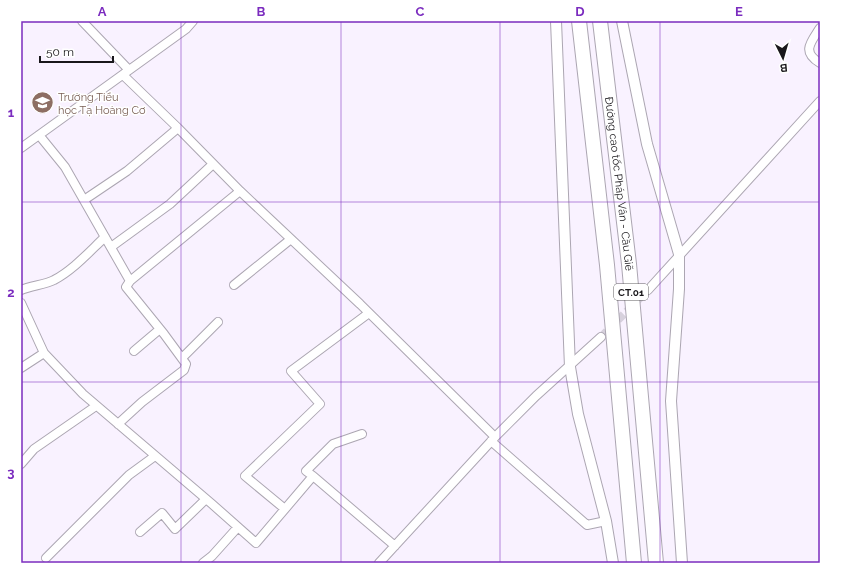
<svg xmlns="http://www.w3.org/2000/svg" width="841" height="584" viewBox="0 0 841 584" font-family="Raleway,sans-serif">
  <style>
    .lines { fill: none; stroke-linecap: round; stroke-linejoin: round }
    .minor-tunnel { stroke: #d7d1dd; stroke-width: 8; stroke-dasharray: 8 4; stroke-linecap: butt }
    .minor-casing { stroke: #aca6b2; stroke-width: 10 }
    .tertiary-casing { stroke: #aca6b2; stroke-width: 12 }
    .motorway-casing { stroke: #aca6b2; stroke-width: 16 }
    .minor { stroke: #fff; stroke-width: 8 }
    .tertiary { stroke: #fff; stroke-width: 10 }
    .motorway { stroke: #fff; stroke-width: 14 }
    .grid { fill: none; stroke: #7b2cbf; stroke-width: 1; stroke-opacity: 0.55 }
    .labels { text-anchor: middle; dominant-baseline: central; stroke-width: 3; stroke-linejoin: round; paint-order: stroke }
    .shield { fill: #fff; stroke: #5e5d5f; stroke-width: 1 }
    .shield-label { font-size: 10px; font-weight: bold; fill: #19171b }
    .education-label { font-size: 11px; fill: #785e54; stroke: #fff; text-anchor: start }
    .street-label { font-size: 11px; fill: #19171b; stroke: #fff }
    .neatline { fill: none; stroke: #7b2cbf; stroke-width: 1.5 }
    .grid-label { font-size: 13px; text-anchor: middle; font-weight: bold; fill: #7b2cbf }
  </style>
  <rect width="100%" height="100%" fill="#f9f2ff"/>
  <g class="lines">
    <path class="minor-tunnel" d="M601,337L648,290"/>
    <defs>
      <path id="minor" d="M82,21L129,70
        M820,28C811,42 801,52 820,63
        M123,75L178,128L240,191L360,304L495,437
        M39,135L65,167L130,281
        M21,148L186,29L193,21
        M84,200L127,171L178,128
        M111,247L170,204L213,164
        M234,285L291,239
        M21,290C31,286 47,284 54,280C73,270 89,252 105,237
        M648,290L820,101
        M21,303L44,353L83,394L212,504L256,543L313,476L306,471L333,444L362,434
        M134,351L160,329
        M182,358L218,322
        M21,368L44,353
        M118,424L142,402L184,370L186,364L164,334L126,287L130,281L240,191
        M491,441L587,525L606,521
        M21,464L34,449L96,406
        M313,476L395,546
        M285,509L245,476L320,404L291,371L369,313
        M140,532L162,513L175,529L206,499
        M46,558L129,475L155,456
        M203,563L212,556L238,527
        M379,563L495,437L536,396L601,337"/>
      <path id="tertiary" d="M556,21L570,367L578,414L606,521L613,563
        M622,21L647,144L679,254V289L671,401L682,563"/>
      <g id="motorway">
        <path d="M579,21L607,265L634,563"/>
        <path id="s1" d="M600,21L629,264L656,563"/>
      </g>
    </defs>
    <use href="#minor" class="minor-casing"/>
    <use href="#tertiary" class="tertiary-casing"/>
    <use href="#motorway" class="motorway-casing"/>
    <use href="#minor" class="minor"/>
    <use href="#tertiary" class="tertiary"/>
    <use href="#motorway" class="motorway"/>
  </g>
  <path class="grid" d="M181,21V563M341,21V563M500,21V563M660,21V563M21,202H820M21,382H820"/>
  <defs>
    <symbol id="school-disc" viewBox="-11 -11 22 22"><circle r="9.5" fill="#8d6e63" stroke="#fff"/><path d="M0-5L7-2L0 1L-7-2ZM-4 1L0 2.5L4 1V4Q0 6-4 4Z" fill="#fff"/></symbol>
  </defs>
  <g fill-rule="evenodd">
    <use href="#school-disc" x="30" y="90" width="25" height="25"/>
  </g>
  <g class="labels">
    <rect class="shield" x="614" y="284" width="34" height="16" rx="3"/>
    <g class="shield-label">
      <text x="631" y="292">CT.01</text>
    </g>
    <g class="education-label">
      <text x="58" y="97">Trường Tiểu<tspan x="58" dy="13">học Tạ Hoàng Cơ</tspan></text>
    </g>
    <g class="street-label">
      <text stroke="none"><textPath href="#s1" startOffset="164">Đường cao tốc Pháp Vân - Cầu Giẽ</textPath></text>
    </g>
  </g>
  <rect width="841" height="584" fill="none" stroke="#ffffff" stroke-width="44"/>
  <g transform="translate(783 58) rotate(175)" stroke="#ffffff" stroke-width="3" paint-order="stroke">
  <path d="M0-3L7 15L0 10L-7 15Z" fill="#19171b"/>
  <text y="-6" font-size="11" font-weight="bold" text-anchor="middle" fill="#19171b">B</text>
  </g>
  <path d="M40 56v6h73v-6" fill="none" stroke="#19171b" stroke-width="2"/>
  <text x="46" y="56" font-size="12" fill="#19171b" stroke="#ffffff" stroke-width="3" paint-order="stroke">50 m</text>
  <rect x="22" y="22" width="797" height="540" class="neatline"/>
  <g class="grid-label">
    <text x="102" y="16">A</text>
    <text x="261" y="16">B</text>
    <text x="420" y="16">C</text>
    <text x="580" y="16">D</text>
    <text x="739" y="16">E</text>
    <text x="11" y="117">1</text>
    <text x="11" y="297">2</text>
    <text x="11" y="477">3</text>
  </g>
</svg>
